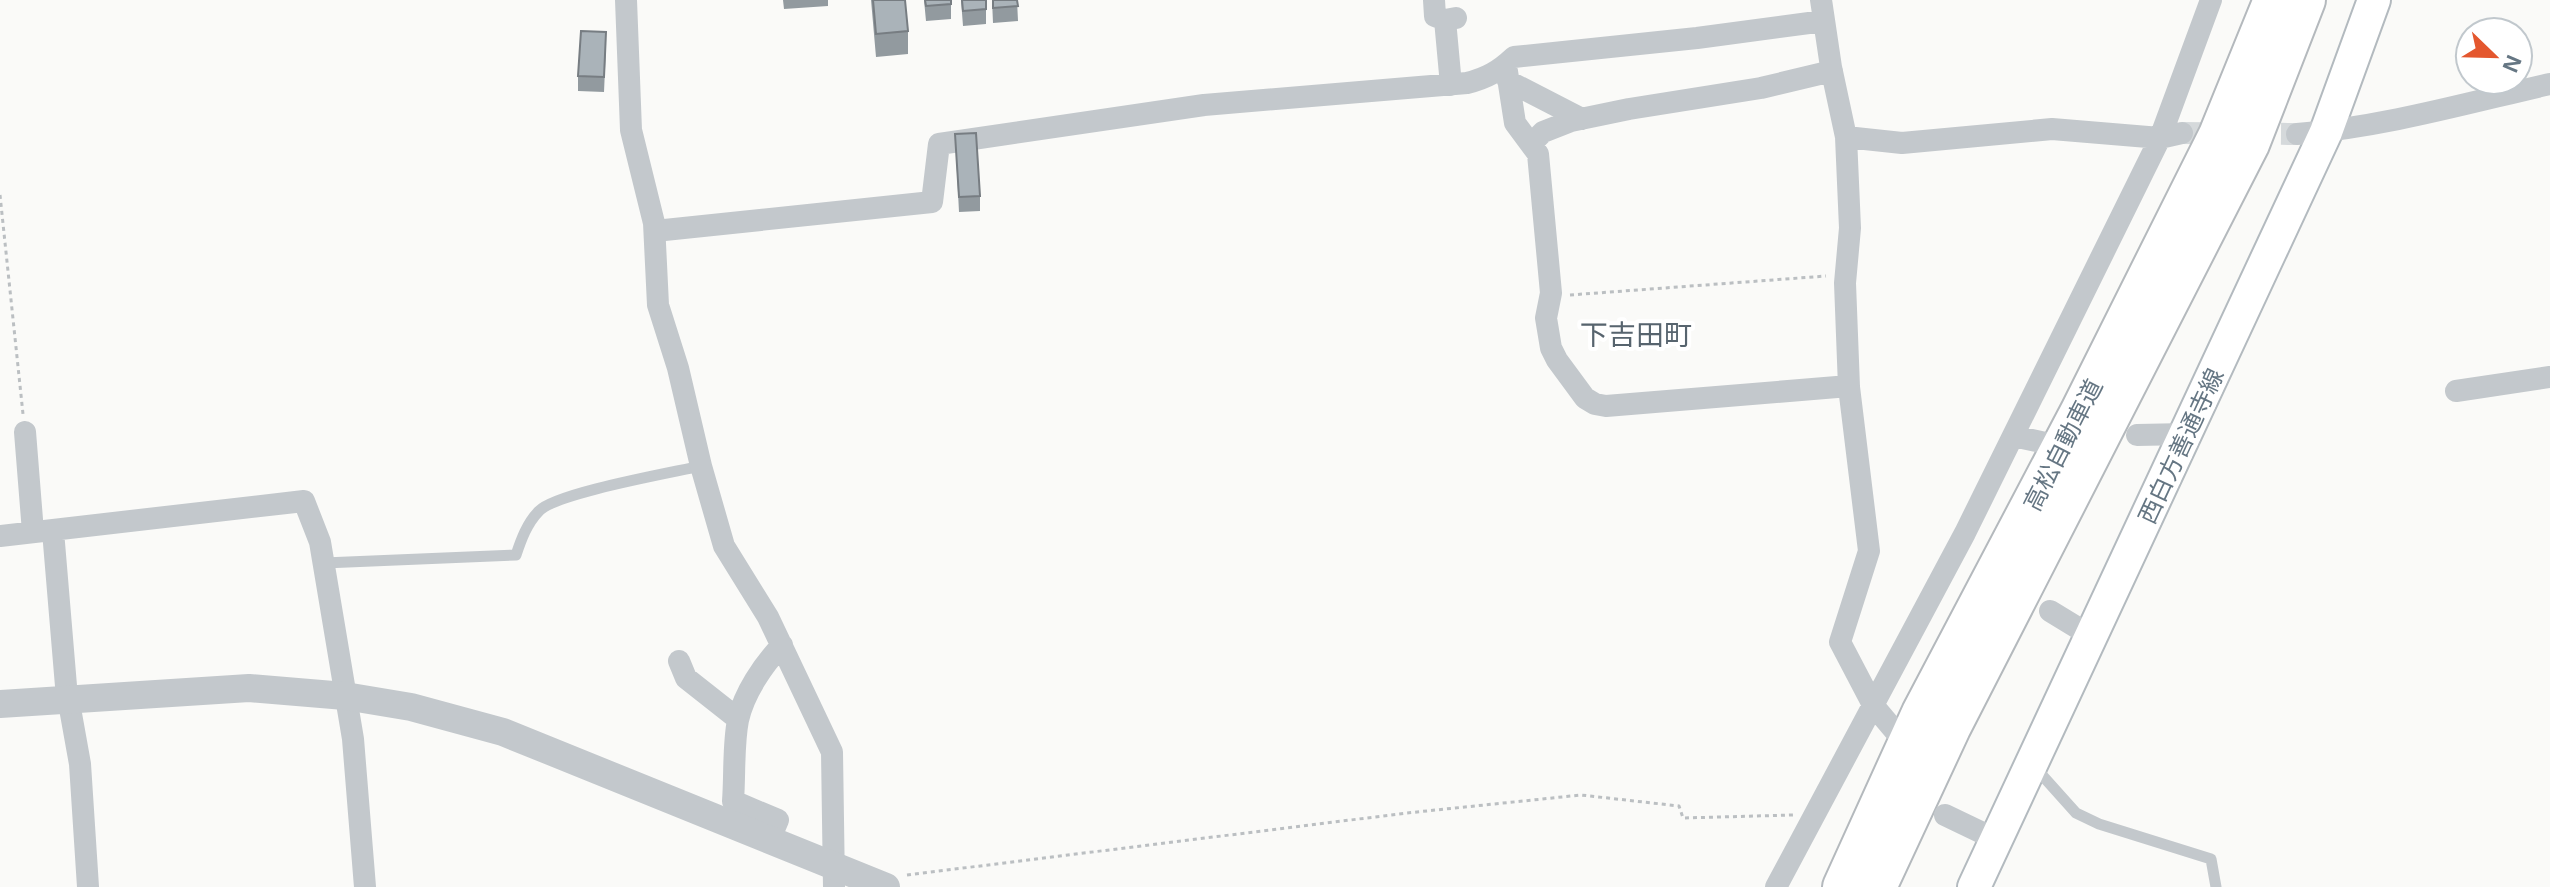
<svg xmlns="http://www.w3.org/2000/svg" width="2550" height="887" viewBox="0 0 2550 887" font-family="Arial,'Noto Sans JP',sans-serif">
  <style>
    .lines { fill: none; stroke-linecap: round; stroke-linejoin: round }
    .minor-tunnel { stroke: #d5d9db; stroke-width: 22; stroke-dasharray: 22 11; stroke-linecap: butt }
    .secondary-casing { stroke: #b3babf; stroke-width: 36 }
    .motorway-casing { stroke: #b4b9bd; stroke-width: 44 }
    .path { stroke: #bbbfc2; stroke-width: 3; stroke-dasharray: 4 4; stroke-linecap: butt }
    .service { stroke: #c3c8cc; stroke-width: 11 }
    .minor { stroke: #c3c8cc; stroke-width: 22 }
    .tertiary { stroke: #c3c8cc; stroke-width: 28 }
    .secondary { stroke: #fff; stroke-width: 32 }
    .motorway { stroke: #fff; stroke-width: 40 }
    .wall { fill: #929a9f }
    .building { fill: #aab3b9; stroke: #777d82; stroke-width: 2 }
    .labels { text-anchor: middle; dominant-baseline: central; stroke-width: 8; stroke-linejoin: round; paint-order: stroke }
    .street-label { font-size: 24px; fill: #657683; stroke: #fff }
    .quarter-label { font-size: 28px; fill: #57646e; stroke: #fff }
  </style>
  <rect width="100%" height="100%" fill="#fafaf8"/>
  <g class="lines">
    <path class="minor-tunnel" d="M2182,133L2297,134"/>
    <defs>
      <path id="secondary" d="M1974,887L2326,132L2374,0"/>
      <path id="motorway" d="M1843,887L1922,713L2081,411L2219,135L2274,0
        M1876,887L1950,728L2249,144L2305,0"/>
    </defs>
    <use href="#secondary" class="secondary-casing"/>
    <use href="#motorway" class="motorway-casing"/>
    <path class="path" d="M0,195L23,414
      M1570,295L1826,276
      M907,875L1407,813L1581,795L1679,806L1683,818L1793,815"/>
    <path class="service" d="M324,563L516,555C521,540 527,523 539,511C556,493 670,473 701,466
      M2033,765L2076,813L2099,824L2211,859L2216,887"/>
    <path class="minor" d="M626,0L631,130L654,223L658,305L678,368L701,466L724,546L768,617L832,752L834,887
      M1434,0L1435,16L1445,20L1456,18
      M1821,0L1831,67L1846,137L1850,228L1845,283L1849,387L1869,551L1840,642L1873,705L1894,730
      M1445,20L1451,85
      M1506,65L1515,123L1538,154L1551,293L1546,318L1551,348L1557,360L1585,398L1595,404L1606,406L1849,386
      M1508,81L1582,119
      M2297,134C2383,127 2467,103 2550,84
      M1846,137L1902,143L2052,129L2160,138L2182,133
      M1531,144L1543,132L1571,121L1629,109L1761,88L1832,71
      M655,231L932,202L939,144L1204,105L1467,83C1487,78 1499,71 1514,57L1697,38L1824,21
      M2456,391L2550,377
      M25,432L33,532
      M2137,435L2187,434
      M2013,436L2050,444
      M53,531L66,686L80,764L88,887
      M0,536L304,501L320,542L353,739L365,887
      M2050,611L2091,636
      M679,661L686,678L738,719
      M1945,815L1995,839
      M770,839L778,820L733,801C735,775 733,746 738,720C744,693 763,665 782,645
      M1776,887L1965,533L2160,138L2211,0"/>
    <path class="tertiary" d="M0,704L249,688L345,696L411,707L503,732L886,887"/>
    <use href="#secondary" class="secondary"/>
    <use href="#motorway" class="motorway"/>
  </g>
  <path class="wall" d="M783,0H828V6L784,9Z
    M871,0H905L908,31V54L876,57Z
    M924,0H951V19L926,21Z
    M961,0H986V24L963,26Z
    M992,0H1017L1018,21L993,23Z
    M606,47L604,92L578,91V76Z
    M955,134L980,196V211L959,212Z"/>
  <path class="building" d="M873,0H905L908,31L876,34Z
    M925,0H951V4L926,6Z
    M962,0H986V9L963,11Z
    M993,0H1017L1018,6L993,8Z
    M581,31L606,32L604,77L578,76Z
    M976,133L980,196L959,197L955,134Z"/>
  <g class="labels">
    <g class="street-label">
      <text transform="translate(2063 445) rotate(-63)">高松自動車道</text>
      <text transform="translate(2181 446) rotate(-65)">西白方善通寺線</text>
    </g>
    <g class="quarter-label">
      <text x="1636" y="335">下吉田町</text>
    </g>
  </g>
  <g transform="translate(2494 56) rotate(113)"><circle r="38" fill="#ffffff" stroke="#c1c8cd" stroke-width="2"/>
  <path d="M0-6L14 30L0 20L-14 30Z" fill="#e4572e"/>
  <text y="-12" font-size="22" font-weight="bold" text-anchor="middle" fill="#657683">N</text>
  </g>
</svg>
